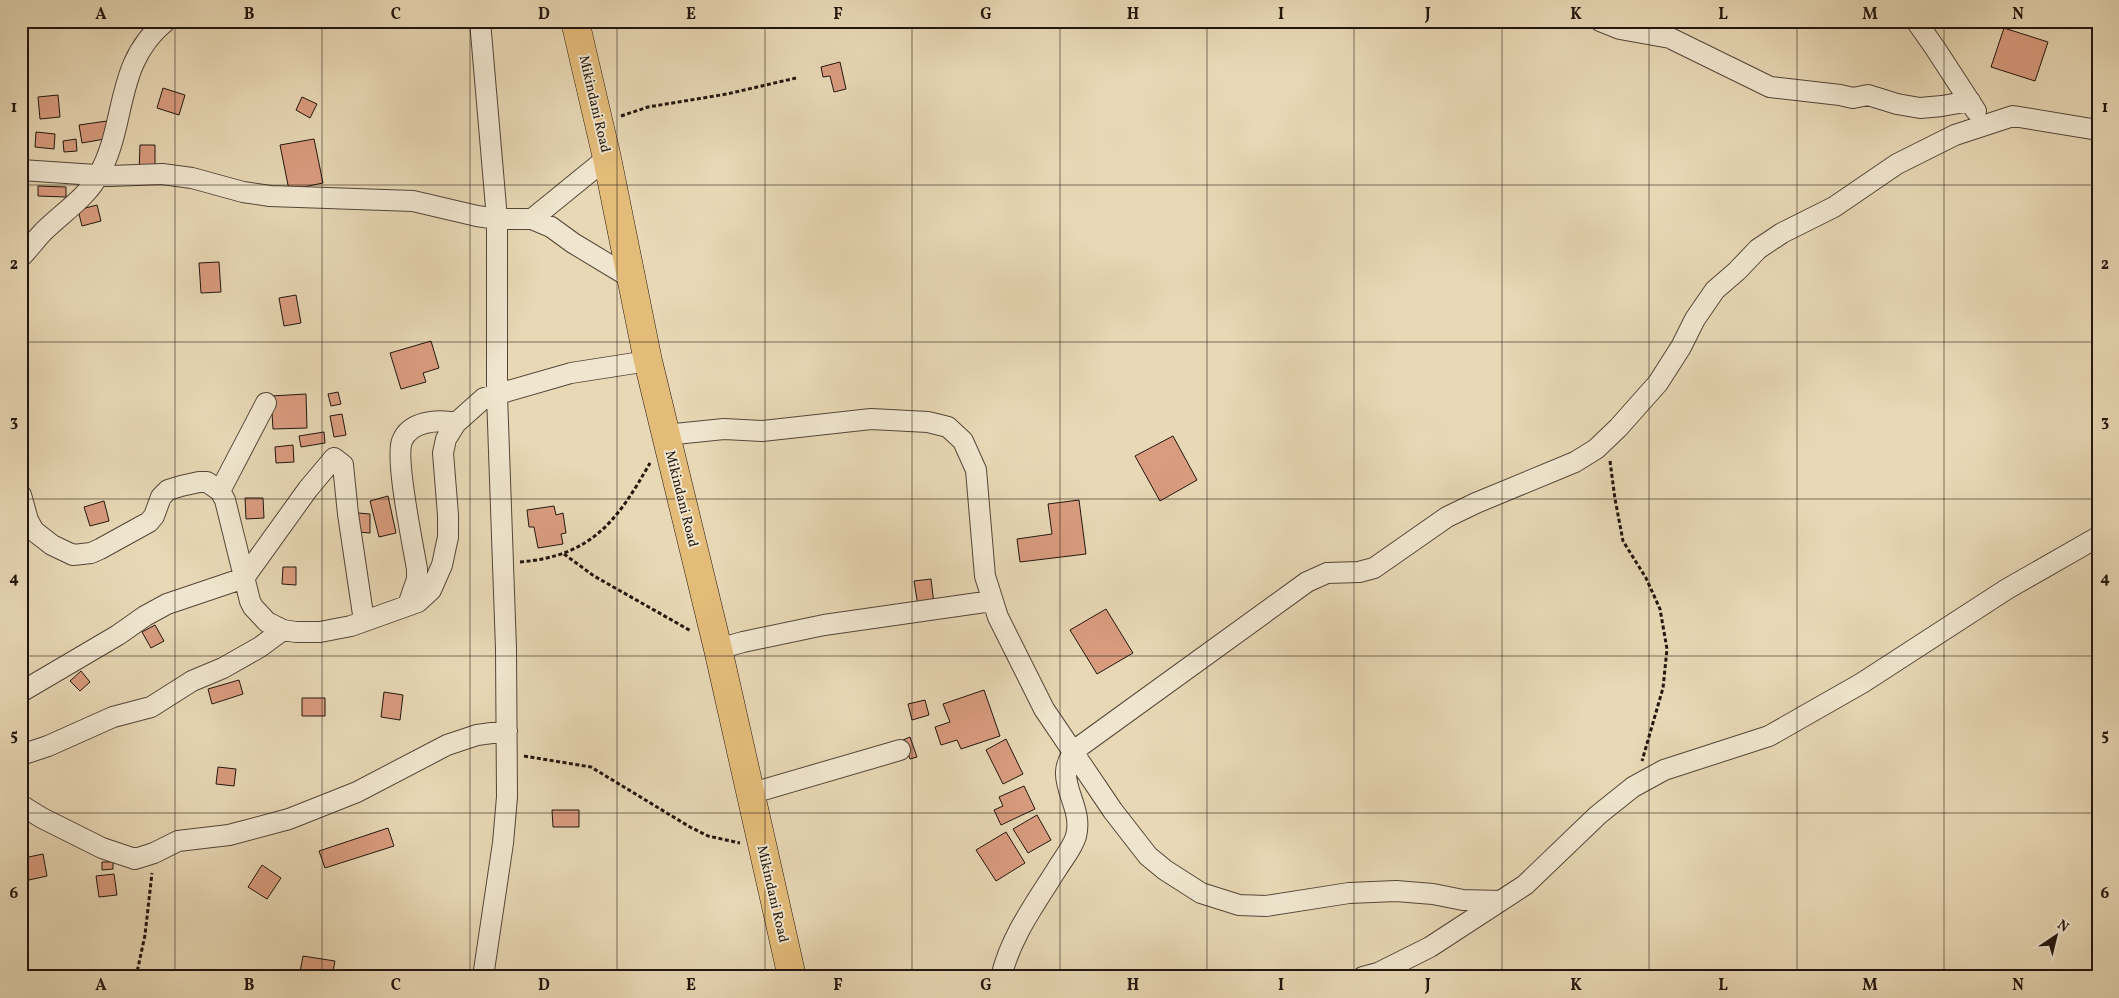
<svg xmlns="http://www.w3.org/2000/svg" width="2119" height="998" viewBox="0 0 2119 998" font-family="Vollkorn,serif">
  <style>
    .building { fill: #d99c7f; stroke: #22160e }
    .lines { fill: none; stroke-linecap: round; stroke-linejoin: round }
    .minor-casing { stroke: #544638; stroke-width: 22 }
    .highway-casing { stroke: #22160e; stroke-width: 29 }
    .path { stroke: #22160e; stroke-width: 3; stroke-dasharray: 4 2.5; stroke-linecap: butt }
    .minor { stroke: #f0e6cf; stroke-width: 20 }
    .highway { stroke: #e4bc7a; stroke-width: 28 }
    .grid { fill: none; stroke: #22160e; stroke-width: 1; stroke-opacity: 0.55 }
    .labels { text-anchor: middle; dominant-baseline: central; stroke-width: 4; stroke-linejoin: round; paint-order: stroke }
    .street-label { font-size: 14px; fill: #22160e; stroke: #f0e6cf }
    .neatline { fill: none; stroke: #22160e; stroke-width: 2 }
    .grid-label { font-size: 16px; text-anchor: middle; font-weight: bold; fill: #22160e }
  </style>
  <rect width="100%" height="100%" fill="#e8d8b5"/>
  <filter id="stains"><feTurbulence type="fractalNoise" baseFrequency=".004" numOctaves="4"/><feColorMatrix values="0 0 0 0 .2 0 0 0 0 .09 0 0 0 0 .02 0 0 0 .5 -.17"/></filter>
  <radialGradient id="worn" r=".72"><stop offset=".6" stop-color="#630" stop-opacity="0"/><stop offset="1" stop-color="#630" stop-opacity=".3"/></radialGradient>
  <path class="building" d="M2004,28L2048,42L2035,81L1991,67Z
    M840,62L846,89L834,92L830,76L823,77L821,67Z
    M163,88L185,95L179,115L157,108Z
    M58,95L60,117L40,119L38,97Z
    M302,97L317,104L310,118L296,110Z
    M107,121L110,138L82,143L79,125Z
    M36,132L55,134L54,149L35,147Z
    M76,139L77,151L64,152L63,141Z
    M314,139L323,183L289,190L280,145Z
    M140,145H155V174L139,173Z
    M38,186L66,187V197L38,196Z
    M25,187L28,208L21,209V188Z
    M97,205L101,221L82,226L78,210Z
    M219,262L221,292L201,293L199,263Z
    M296,295L301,323L284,326L279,298Z
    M431,341L439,368L423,373L426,382L401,389L390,353Z
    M338,392L341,404L331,406L328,394Z
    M306,394L307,428L273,429L271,396Z
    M342,414L346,435L334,437L330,416Z
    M324,432L325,443L301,447L299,436Z
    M1173,436L1197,480L1160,501L1135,456Z
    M293,445L294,462L276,463L275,447Z
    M388,496L396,533L379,537L370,501Z
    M245,498H263L264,518L246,519Z
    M1079,500L1086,554L1020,562L1017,539L1052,534L1048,504Z
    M104,501L109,521L90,526L84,507Z
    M554,506L556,515L563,513L566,533L561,534L563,544L538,548L534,527H529L527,510Z
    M358,513L370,514V533L358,532Z
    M283,567H296V585L282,584Z
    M931,579L934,604L918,606L914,581Z
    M1106,609L1133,653L1097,674L1070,630Z
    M155,625L164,641L151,648L142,632Z
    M81,671L90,682L80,691L70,681Z
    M239,680L243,694L212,704L208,689Z
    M984,690L1000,736L961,749L957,740L941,745L935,727L950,722L943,704Z
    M384,692L403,695L400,720L381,717Z
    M302,698H325V716H302Z
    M925,700L929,715L912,720L908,704Z
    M910,737L917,757L910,759L903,740Z
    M1006,739L1023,774L1003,784L986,750Z
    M218,767L236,769L234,786L216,784Z
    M1024,786L1035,809L1001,825L994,810L1003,806L999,797Z
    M552,810H579V827H553Z
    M1037,815L1051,840L1028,853L1013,829Z
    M388,828L394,846L325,868L319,851Z
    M1006,832L1025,863L996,881L976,850Z
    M43,854L47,876L29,880L24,858Z
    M102,862H113V869L102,870Z
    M262,865L281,878L267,899L248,887Z
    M114,874L117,895L99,897L96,876Z
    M303,956L335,961L332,977H299Z"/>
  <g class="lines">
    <defs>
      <path id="minor" d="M480,21L497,219V395L506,649L507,797L503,843L483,977
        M1600,21L1620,29L1670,38L1770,87L1840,95L1853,98L1868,95L1897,104L1920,108L1942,106L1970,101
        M1916,21L1935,48L1976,111
        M21,170L111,176L162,174L192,178L243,192L270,196L413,201L477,216L497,219H532L551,227L573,243L631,278
        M532,219L607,158
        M21,257C29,249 36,239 44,231C62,213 86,198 98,176C128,124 113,64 166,21
        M665,435L724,429L762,431L871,419L928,422L948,427L963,441L976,470L985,576L998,617L1044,709L1113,811L1148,856L1165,870L1201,893L1239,905L1266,906L1349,893L1396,891L1433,894L1463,900L1500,901
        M220,491L266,403
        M21,495L28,520L34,531L52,545L73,555L91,553L100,549L149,522L154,516L161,497L168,490L181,486L199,482H207L220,491L225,500L250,601L253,607L267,622L283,630L296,632H320L351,626L418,602L431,590L442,565L448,537V515L443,453L446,439L456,423L484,398L571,373L648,361
        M408,605L417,579V569C413,545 395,460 402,441C410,421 438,419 456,423
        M718,649L743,642L824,625L992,601
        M21,692L118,635L145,616L167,604L244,578L308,489L334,458L343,465L348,514L364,621
        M21,755L48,746L113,717L151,707L192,681L223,668L260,647L283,630
        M749,794L900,750
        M21,805L42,818L102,848L135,859L154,853L178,841L229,835L289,819L357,792L447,745L477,735L507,731
        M1001,977C1011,936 1035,904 1057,869C1063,859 1073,847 1076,836C1085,802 1047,777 1079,747L1307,582L1327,573L1359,572L1374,568L1447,517L1476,503L1575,462L1596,449L1618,428L1658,383L1681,347L1695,319L1715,290L1737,271L1758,249L1782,233L1834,207L1897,164L1955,135L2013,116L2098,130
        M1363,977L1378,973L1430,947L1525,885L1598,815L1633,787L1664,770L1769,736L1862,683L2007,589L2098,537"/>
      <path id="highway" d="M575,21L607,158L648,361L718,649L792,977"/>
    </defs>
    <use href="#minor" class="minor-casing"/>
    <use href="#highway" class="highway-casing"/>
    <path class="path" d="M21,79C25,91 29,103 21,113
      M621,116L648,107L727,94L796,78
      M1610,461L1615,499L1623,541L1646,578L1660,609L1667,649L1663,688L1642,761
      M564,554L594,576L691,631
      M520,562C592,556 617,521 650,463
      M524,756L591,767L690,827L708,836L740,843
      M136,977L145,935L152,873"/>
    <use href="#minor" class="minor"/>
    <use href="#highway" class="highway"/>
  </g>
  <path class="grid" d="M175,21V977M322,21V977M470,21V977M617,21V977M765,21V977M912,21V977M1060,21V977M1207,21V977M1354,21V977M1502,21V977M1649,21V977M1797,21V977M1944,21V977M21,185H2098M21,342H2098M21,499H2098M21,656H2098M21,813H2098"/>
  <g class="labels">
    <g class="street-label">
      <text transform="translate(594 104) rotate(77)">Mikindani Road</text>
      <text transform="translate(681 499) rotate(76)">Mikindani Road</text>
      <text transform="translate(772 894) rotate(77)">Mikindani Road</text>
    </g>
  </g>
  <rect width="2119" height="998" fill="none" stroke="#e8d8b5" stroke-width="55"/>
  <g transform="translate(2056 936) rotate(35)" stroke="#f0e6cf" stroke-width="4" paint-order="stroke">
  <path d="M0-4L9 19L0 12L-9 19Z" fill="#22160e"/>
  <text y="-8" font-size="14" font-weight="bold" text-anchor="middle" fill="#22160e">N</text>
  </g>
  <rect x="28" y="28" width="2064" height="942" class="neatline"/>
  <g class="grid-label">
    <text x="101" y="19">A</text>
    <text x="249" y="19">B</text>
    <text x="396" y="19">C</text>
    <text x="544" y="19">D</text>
    <text x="691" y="19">E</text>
    <text x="838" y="19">F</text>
    <text x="986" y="19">G</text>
    <text x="1133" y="19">H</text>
    <text x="1281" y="19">I</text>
    <text x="1428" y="19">J</text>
    <text x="1576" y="19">K</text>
    <text x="1723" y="19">L</text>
    <text x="1870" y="19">M</text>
    <text x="2018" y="19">N</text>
    <text x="14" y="112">1</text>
    <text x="2105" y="112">1</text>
    <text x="14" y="269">2</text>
    <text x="2105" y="269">2</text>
    <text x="14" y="426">3</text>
    <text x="2105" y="426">3</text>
    <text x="14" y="583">4</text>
    <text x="2105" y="583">4</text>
    <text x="14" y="740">5</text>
    <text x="2105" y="740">5</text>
    <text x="14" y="898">6</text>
    <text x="2105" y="898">6</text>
    <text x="101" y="990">A</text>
    <text x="249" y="990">B</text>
    <text x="396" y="990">C</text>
    <text x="544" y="990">D</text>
    <text x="691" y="990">E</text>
    <text x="838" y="990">F</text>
    <text x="986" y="990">G</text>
    <text x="1133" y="990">H</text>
    <text x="1281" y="990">I</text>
    <text x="1428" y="990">J</text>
    <text x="1576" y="990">K</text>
    <text x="1723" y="990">L</text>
    <text x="1870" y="990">M</text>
    <text x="2018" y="990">N</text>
  </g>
  <rect width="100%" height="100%" filter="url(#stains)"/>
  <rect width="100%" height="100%" fill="url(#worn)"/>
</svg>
